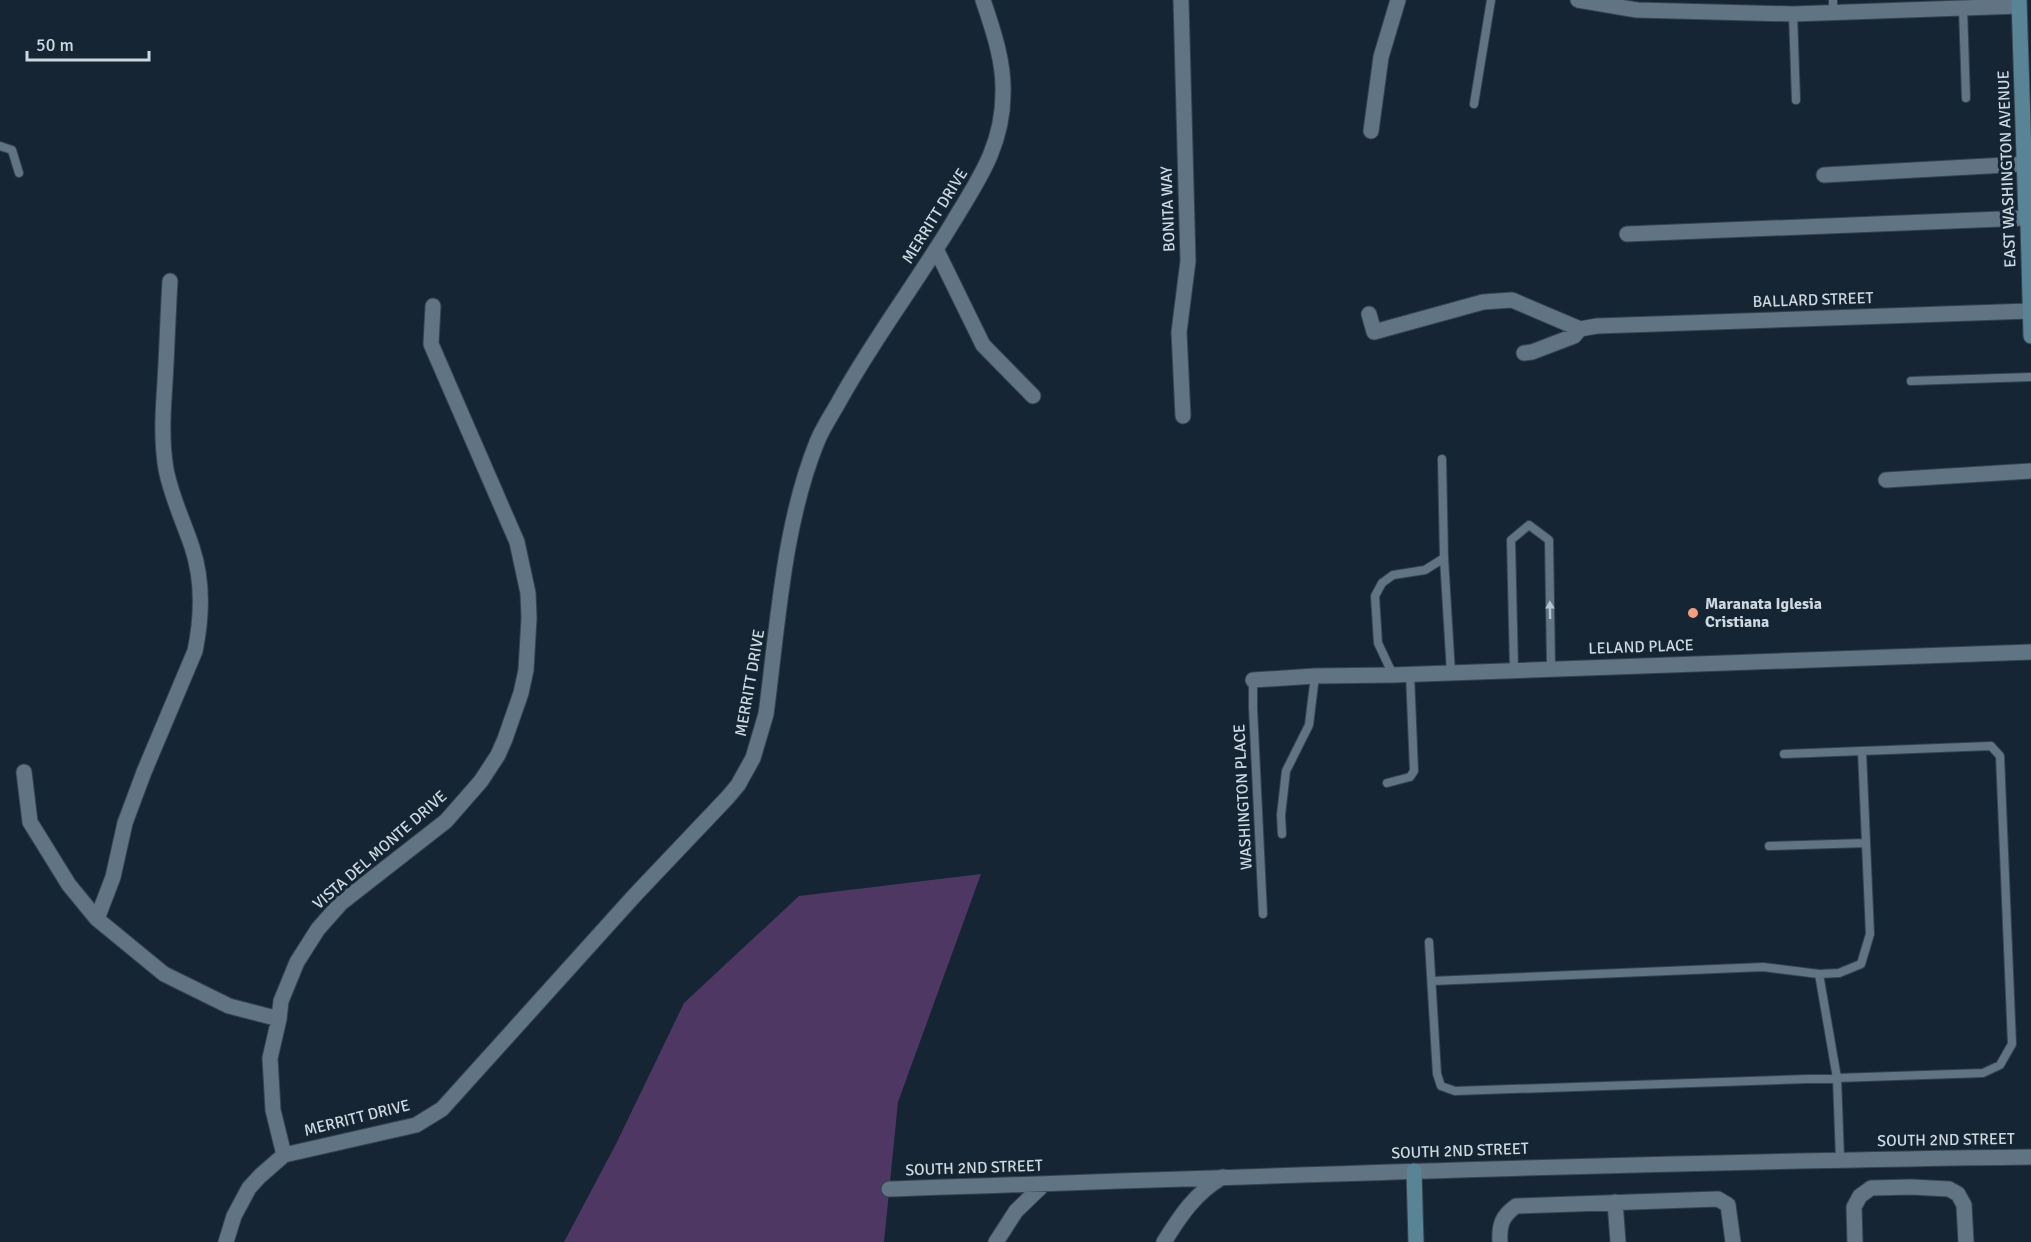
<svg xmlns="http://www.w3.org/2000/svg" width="2031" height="1242" viewBox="0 0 2031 1242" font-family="Signika,sans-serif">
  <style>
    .green { fill: #4f3764 }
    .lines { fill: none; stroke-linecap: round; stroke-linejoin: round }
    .lane-casing { stroke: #36434e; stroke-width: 10 }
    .street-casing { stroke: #36434e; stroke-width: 17 }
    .secondary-casing { stroke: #36434e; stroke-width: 17 }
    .lane { stroke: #607484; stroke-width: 8 }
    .street { stroke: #607484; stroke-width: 15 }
    .secondary { stroke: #588495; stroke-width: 15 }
    .oneway { fill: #b7c4ce }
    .poi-dot { fill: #f2a07f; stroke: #152533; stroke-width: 2 }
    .labels { text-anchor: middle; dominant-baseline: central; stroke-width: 6; stroke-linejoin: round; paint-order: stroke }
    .street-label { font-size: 16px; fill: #cdd8e1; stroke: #152533 }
    .poi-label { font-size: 16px; font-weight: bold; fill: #cdd8e1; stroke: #152533; text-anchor: start }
  </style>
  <rect width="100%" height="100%" fill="#152533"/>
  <path class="green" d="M981,874L898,1102L884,1242H564L616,1144L684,1003L799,896Z"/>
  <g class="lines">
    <defs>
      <path id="lane" d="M1833,0V12
        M1963,8L1966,98
        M1793,14L1796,100
        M1474,104L1491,0
        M0,146L12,150L19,173
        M1911,381L2031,377
        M1442,459L1444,558L1451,673
        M1514,670L1511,540L1529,525L1549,540L1551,668
        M1393,675L1378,643L1375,596L1382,583L1393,575L1425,570L1444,558
        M1253,680V708L1263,914
        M1387,783L1410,777L1414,771L1410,674
        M1282,834L1281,815L1286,771L1309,725L1315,676
        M1769,846L1866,843
        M1429,942L1437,1074L1441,1086L1455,1091L1983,1073L2000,1065L2012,1044L2000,756L1991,746L1784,754
        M1819,974L1837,1078L1840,1159
        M1432,981L1763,967L1819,974L1839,973L1861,964L1870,934L1862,751"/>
      <path id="street" d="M1181,0L1188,261L1179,332L1183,416
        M1578,0L1637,10L1793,14L2019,6
        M1371,131L1381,57L1398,0
        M1824,175L2024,164
        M1627,234L2026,218
        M936,249L983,345L1033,396
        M1369,314L1374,332L1483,302L1512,300L1580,329
        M1524,353L1532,352L1574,336L1580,329L1597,326L2030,311
        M1886,480L2031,471
        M1253,680L1315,676L1393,675L2031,652
        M24,772L30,822L69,885L97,919L164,974L229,1006L279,1019
        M97,919L113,877L125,823L144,772L195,651C202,617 203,580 192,547C183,520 171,496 166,469C161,440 163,410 165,382C167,348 168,314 170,281
        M284,1155L273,1110L270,1058L279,1019L281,1001L297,962L318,929L341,903L446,821L481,781L498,755L505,739L521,693L526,670L529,618L528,593L517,542L431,344L433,306
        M889,1189C1270,1176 1650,1162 2031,1157
        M1615,1202L1618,1242
        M226,1242L234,1216L249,1188L260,1176L284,1155L416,1125L442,1109L635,895L728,797L738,785L753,758L766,714C778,625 783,526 817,442C823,427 833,413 841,398C875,337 917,282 953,222C979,179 1003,145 1003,93C1004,61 993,30 983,0
        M996,1242L1016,1211L1044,1184
        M1164,1242C1180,1216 1196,1192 1223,1177
        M1500,1242C1499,1225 1502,1216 1516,1206L1718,1199L1728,1205L1733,1242
        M1855,1242L1854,1207L1860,1196L1871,1188L1911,1187L1949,1189L1958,1194L1964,1205L1966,1242"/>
      <path id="secondary" d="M2019,0L2026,218L2028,223L2031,336
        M1414,1171L1416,1242"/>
    </defs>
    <use href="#lane" class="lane-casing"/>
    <use href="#street" class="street-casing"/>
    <use href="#secondary" class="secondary-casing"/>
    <use href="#lane" class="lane"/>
    <use href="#street" class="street"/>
    <use href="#secondary" class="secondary"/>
  </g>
  <defs><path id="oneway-solid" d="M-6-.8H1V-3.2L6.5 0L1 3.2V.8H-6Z" transform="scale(1.5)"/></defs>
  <use class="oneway" href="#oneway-solid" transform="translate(1550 610) rotate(-91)"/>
  <circle class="poi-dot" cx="1693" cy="613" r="6"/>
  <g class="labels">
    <g class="street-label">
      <text transform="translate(2007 169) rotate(-92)">EAST WASHINGTON AVENUE</text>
      <text transform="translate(1168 209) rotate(-92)">BONITA WAY</text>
      <text transform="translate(935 216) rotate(-58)">MERRITT DRIVE</text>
      <text transform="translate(1813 300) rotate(-2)">BALLARD STREET</text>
      <text transform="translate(1641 647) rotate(-2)">LELAND PLACE</text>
      <text transform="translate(750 683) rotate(-80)">MERRITT DRIVE</text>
      <text transform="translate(1243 797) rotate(-93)">WASHINGTON PLACE</text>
      <text transform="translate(380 850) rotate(-41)">VISTA DEL MONTE DRIVE</text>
      <text transform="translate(357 1118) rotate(-14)">MERRITT DRIVE</text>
      <text transform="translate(1946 1140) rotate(-1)">SOUTH 2ND STREET</text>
      <text transform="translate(1460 1151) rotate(-2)">SOUTH 2ND STREET</text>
      <text transform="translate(974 1168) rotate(-2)">SOUTH 2ND STREET</text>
    </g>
    <g class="poi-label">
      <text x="1705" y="604">Maranata Iglesia<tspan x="1705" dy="18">Cristiana</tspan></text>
    </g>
  </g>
  <path d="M27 51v9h122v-9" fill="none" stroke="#cdd8e1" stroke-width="3"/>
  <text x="36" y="51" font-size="18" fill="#cdd8e1" stroke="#152533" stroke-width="4.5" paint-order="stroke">50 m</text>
</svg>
